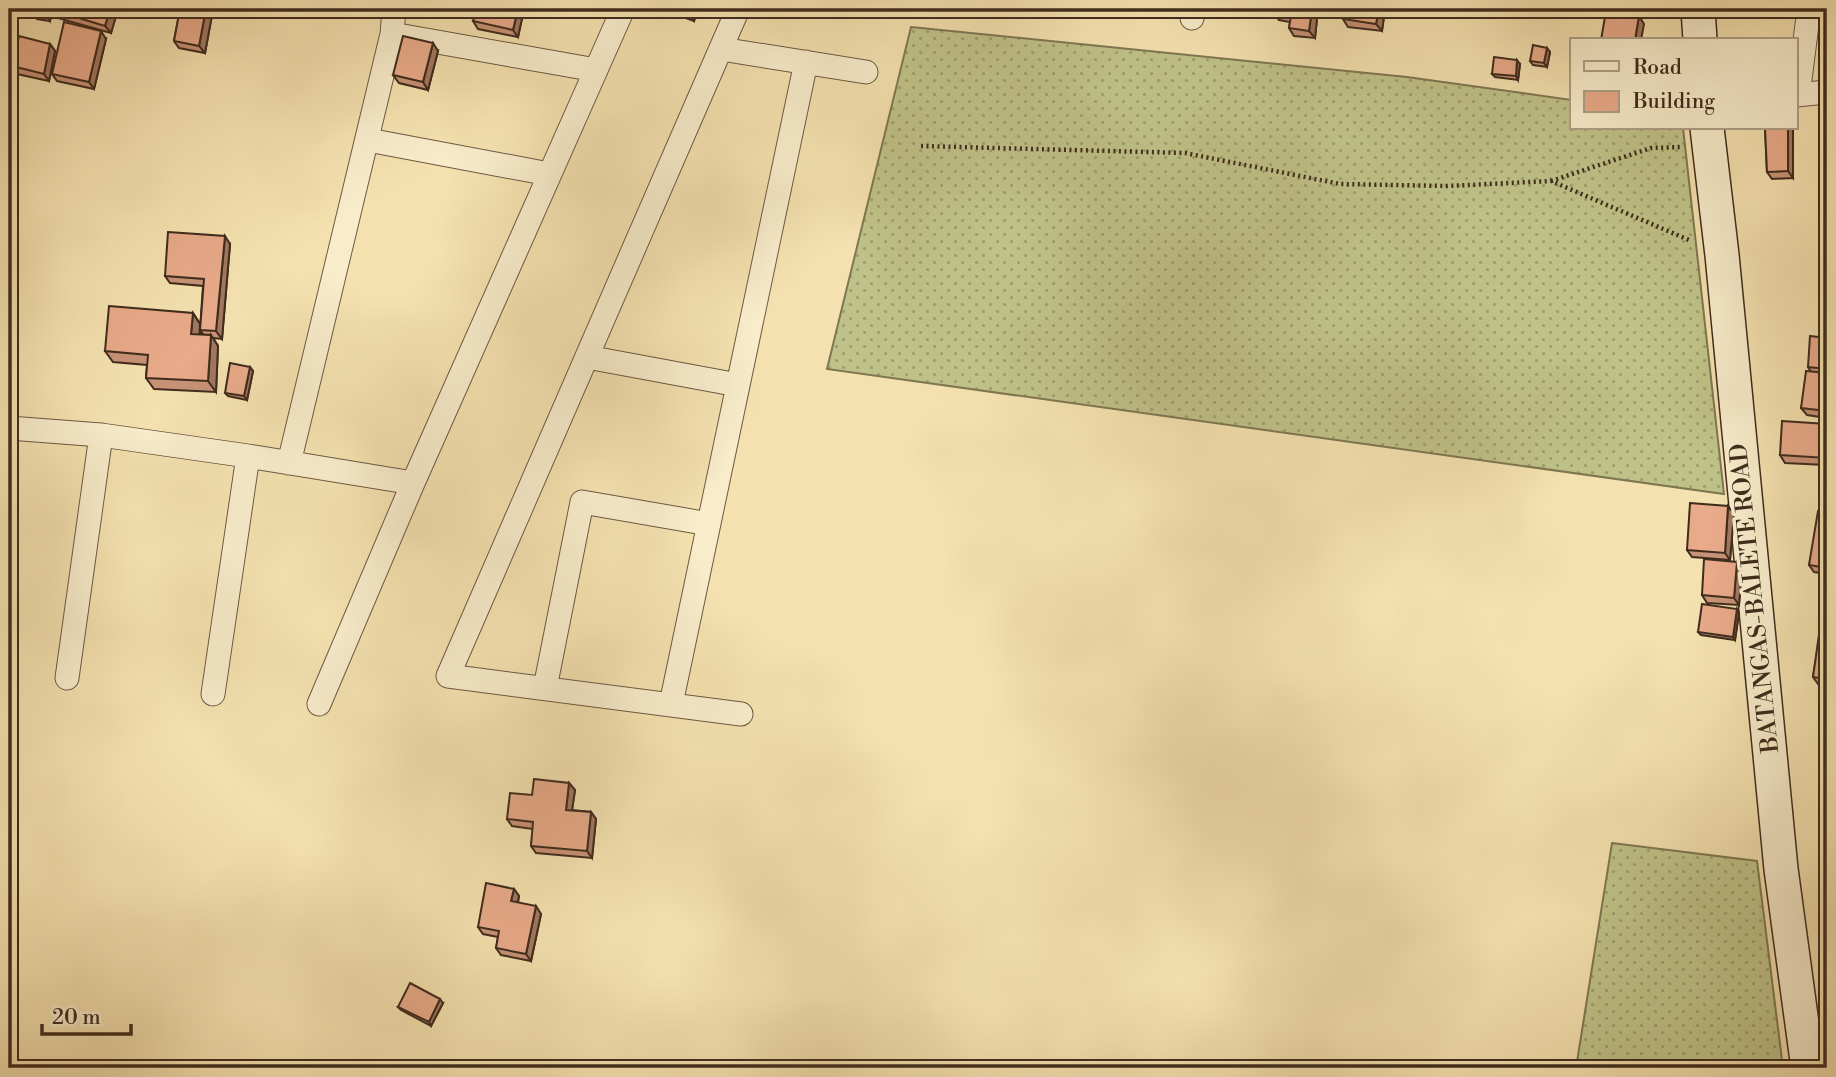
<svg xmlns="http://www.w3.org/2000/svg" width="1836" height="1077" viewBox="0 0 1836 1077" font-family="'Libre Bodoni',serif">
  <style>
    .grass { fill: url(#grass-dots); stroke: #7f7752; stroke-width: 2 }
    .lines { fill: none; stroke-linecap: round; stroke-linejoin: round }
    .street-casing { stroke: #6c5942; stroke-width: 25 }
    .secondary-casing { stroke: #3f2c1d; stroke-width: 36 }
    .path { stroke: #3f2c1d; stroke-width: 4.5; stroke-dasharray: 2 3.5; stroke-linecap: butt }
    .street { stroke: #f8eccb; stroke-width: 23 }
    .secondary { stroke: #f8eccb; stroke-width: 33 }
    .wall { fill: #c89276; stroke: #3f2c1d; stroke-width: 2 }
    .shaded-wall { fill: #a27760; stroke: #3f2c1d; stroke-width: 2 }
    .building { fill: #e8aa89; stroke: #3f2c1d; stroke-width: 2 }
    .labels { text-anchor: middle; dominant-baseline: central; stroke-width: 7; stroke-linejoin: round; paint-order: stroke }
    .street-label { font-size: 24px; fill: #3f2c1d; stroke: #f8eccb }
  </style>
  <defs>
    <pattern id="grass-dots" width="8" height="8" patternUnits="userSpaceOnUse" patternTransform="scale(1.75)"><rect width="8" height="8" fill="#bfc288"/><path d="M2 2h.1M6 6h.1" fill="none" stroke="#9d9e6f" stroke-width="1.8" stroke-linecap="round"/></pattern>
  </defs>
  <rect width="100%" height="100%" fill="#f4e1af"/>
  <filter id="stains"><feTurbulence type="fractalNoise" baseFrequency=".00286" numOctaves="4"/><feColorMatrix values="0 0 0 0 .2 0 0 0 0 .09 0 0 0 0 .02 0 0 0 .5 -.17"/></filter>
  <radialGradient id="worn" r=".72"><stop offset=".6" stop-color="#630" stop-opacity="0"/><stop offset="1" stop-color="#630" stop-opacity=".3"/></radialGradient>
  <path class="grass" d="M911,27L1407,77L1572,100V128H1683L1724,494L827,369Z
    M1612,843L1757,861L1783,1068H1576Z"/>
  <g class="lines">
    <defs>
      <path id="street" d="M738,9L448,676L741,714
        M1192,18L1194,9
        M392,34L596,70
        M721,49L866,72
        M1796,95L1827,92
        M1798,95L1809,9
        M368,140L549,174
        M587,357L738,385
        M9,428L101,435L248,456L413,483
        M289,463L392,34L394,9
        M67,678L101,435
        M545,688L582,502L709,524
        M213,694L248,456
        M319,704L413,483L623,9
        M671,704L806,62"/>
      <path id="secondary" d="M1698,9L1700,40
        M1707,128L1722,255L1781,869L1808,1068"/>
    </defs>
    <use href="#street" class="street-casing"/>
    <use href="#secondary" class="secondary-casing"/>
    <path class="path" d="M921,146L1185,153L1340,184L1447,186L1551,181L1689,240
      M1551,181L1651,148L1680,147"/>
    <use href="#street" class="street"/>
    <use href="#secondary" class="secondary"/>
  </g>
  <path class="wall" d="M36,9H118L111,33L54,17L52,13L50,21L37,19L34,15Z
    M180,9H208L212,15L205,53L179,48L174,41Z
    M524,9L518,37L478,29L473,21Z
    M664,9H698L694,21L665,11Z
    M1274,9H1318L1315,38L1294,36L1289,28L1290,22L1279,20L1273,13Z
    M1345,9H1385L1382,31L1348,27L1343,19Z
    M106,39L94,89L57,81L52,74Z
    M50,44L55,51L49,81L17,74L12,66Z
    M1547,48L1550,52L1547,67L1533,65L1530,61Z
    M438,51L428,90L399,83L393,75Z
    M1520,64L1518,80L1495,77L1492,74Z
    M1765,128L1793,178L1772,179L1767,172Z
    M230,244L222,339L213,338L218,346L216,392L154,389L146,378L147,365L113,362L105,351L193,313L200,324V334H203L200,330L203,286L170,283L165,276Z
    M1827,338V418L1807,415L1801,408L1811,372L1808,367Z
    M250,367L253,371L247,400L228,396L225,393Z
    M1827,424V507L1823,501L1826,465L1785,463L1780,455Z
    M1827,512V574L1814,572L1809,565Z
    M1734,514L1730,560L1692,557L1687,550Z
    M1742,569L1739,605L1707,603L1702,595Z
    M1827,592V689L1821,688L1813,677Z
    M1737,609L1739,613L1735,640L1701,635L1698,632Z
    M569,783L575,790L572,810L591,812L596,819L592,858L536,853L531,846L533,829L512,826L507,819L532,795Z
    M514,889L519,896L518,903L541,914L531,961L501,955L496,948L498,937L483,934L478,927Z
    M443,1003L431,1026L401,1010L398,1007Z"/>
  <path class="shaded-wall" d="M110,9H118L111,33L105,26Z
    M206,9L212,15L205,53L199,46Z
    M518,9H524L518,37L513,30Z
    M694,9H698L694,21L691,17Z
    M1312,9H1318L1315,38L1309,31Z
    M1379,9H1385L1382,31L1376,24Z
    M49,10L52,13L50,21L48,17Z
    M1639,16L1644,24L1641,40H1635Z
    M101,31L106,39L94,89L89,82Z
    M433,43L438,51L428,90L423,82Z
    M50,44L55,51L49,81L44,74Z
    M1547,48L1550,52L1547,67L1544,63Z
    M1517,60L1520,64L1518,80L1516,76Z
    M1788,128H1793V178L1788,171Z
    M225,236L230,244L222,339L216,331Z
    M193,313L200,324L199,344L191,334Z
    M211,335L218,346L216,392L208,381Z
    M250,367L253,371L247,400L244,396Z
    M1728,506L1734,514L1730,560L1725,553Z
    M1737,562L1742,569L1739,605L1734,598Z
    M1737,609L1739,613L1735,640L1733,637Z
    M569,783L575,790L571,817L566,810Z
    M591,812L596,819L592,858L587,851Z
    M514,889L519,896L516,909L511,901Z
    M536,906L541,914L531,961L526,954Z
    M440,999L443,1003L431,1026L429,1022Z"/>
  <path class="building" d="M36,9H50L48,17L34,15Z
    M49,9H110L105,26Z
    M180,9H206L199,46L174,41Z
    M476,9H518L513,30L473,21Z
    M668,9H694L691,17Z
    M1274,9H1312L1309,31L1289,28L1291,16L1273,13Z
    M1345,9H1379L1376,24L1343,19Z
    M1606,11L1639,16L1635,40H1601Z
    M64,22L101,31L89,82L52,74Z
    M19,36L50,44L44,74L12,66Z
    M403,36L433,43L423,82L393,75Z
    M1533,45L1547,48L1544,63L1530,61Z
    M1494,57L1517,60L1516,76L1492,74Z
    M1765,128H1788V171L1767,172Z
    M168,232L225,236L216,331L200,330L204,279L165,276Z
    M109,306L193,313L191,334L211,335L208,381L146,378L148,355L105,351Z
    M1810,336L1827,338V369L1808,367Z
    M230,363L250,367L244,396L225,393Z
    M1806,371L1827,373V411L1801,408Z
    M1782,421L1827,424V458L1780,455Z
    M1826,464H1827V501H1823Z
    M1690,503L1728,506L1725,553L1687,550Z
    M1818,511L1827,512V568L1809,565Z
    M1704,559L1737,562L1734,598L1702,595Z
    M1825,592H1827V679L1813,677Z
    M1702,604L1737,609L1733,637L1698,632Z
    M534,779L569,783L566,810L591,812L587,851L531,846L533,822L507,819L510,793L532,795Z
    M486,883L514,889L511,901L536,906L526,954L496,948L499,931L478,927Z
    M410,983L440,999L429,1022L398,1007Z"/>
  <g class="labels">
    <g class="street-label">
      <text transform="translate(1755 598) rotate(-96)">BATANGAS-BALETE ROAD</text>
    </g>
  </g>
  <rect width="1836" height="1077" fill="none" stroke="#f4e1af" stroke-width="35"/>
  <rect x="10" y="10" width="1815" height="1056" fill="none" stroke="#3f2c1d" stroke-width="3.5"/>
  <rect x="18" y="18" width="1801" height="1042" fill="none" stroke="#3f2c1d" stroke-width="2"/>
  <rect x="1570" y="38" width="228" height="91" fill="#f8eccb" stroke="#ae9f85" stroke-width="2"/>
  <rect x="1584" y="61" width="35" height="10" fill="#f8eccb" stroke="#ae9f85" stroke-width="2"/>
  <text x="1633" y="74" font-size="21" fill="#3f2c1d">Road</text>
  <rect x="1584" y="91" width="35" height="21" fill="#e8aa89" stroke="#ae9f85" stroke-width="2"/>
  <text x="1633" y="108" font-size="21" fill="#3f2c1d">Building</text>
  <path d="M42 1024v10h89v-10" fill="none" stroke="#3f2c1d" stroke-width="3.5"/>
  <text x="52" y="1024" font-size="21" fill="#3f2c1d" stroke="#f8eccb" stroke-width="5" paint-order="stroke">20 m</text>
  <rect width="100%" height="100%" filter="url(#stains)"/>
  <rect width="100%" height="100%" fill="url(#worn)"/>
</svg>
